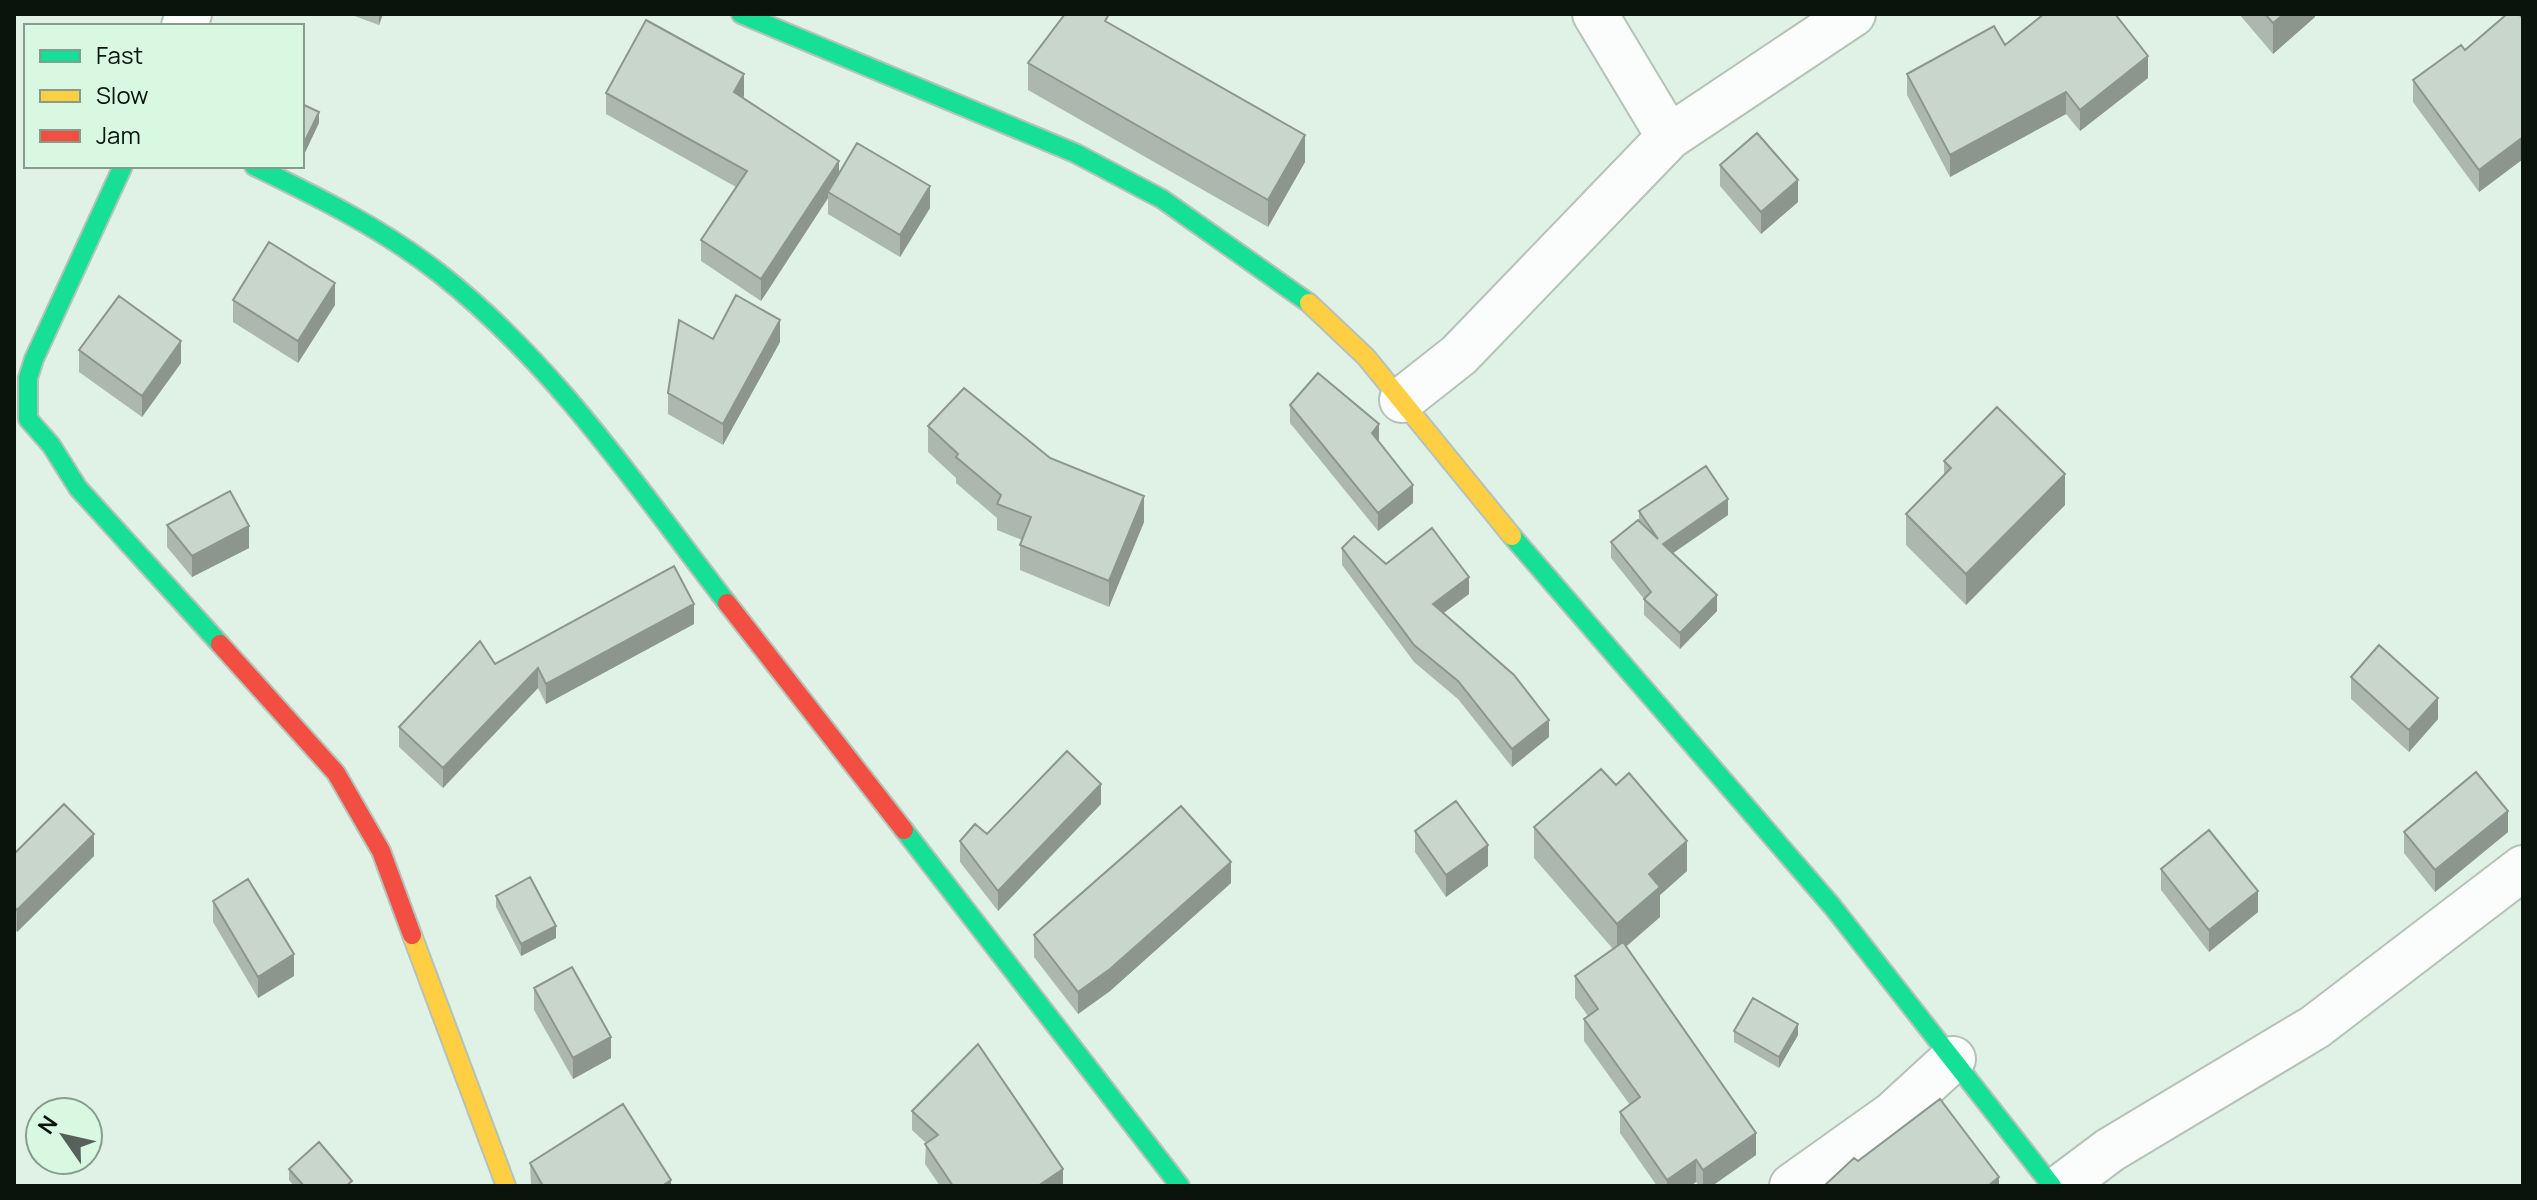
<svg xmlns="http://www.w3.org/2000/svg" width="2537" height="1200" viewBox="0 0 2537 1200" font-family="Manrope,sans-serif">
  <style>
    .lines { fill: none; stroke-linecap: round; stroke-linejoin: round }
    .street-casing { stroke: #b5c2b8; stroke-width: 48 }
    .fast-casing { stroke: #b5c2b8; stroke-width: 22 }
    .slow-casing { stroke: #b5c2b8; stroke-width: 22 }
    .jam-casing { stroke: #b5c2b8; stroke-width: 22 }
    .street { stroke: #fafdfb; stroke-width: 44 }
    .fast { stroke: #16e098; stroke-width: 18 }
    .slow { stroke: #ffcf43; stroke-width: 18 }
    .jam { stroke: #f24e42; stroke-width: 18 }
    .wall { fill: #acb8af }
    .shaded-wall { fill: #8c968f }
    .building { fill: #c8d6cc; stroke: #8c968f; stroke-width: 2 }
  </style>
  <rect width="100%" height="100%" fill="#e0f1e5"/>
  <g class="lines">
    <defs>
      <path id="street" d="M1595,14L1669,137
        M184,26L189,14
        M1402,400L1459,355L1669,137L1853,14
        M1792,1186L1893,1114L1953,1059
        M2062,1186L2110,1150L2315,1027L2523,868"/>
      <path id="fast" d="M741,14L1075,153L1162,199L1309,303
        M123,166L34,359L28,378V419L51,445L78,488L220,644
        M254,166C318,197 383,229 439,273C555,364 638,488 727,603
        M1512,536L1832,906L2052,1186
        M904,830L1180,1186"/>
      <path id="slow" d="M1309,303L1366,357L1512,536
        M412,935L506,1186"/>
      <path id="jam" d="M727,603L904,830
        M220,644L336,773L381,851L412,935"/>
    </defs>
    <use href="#street" class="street-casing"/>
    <use href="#fast" class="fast-casing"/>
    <use href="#slow" class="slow-casing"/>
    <use href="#jam" class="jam-casing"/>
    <use href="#street" class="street"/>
    <use href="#fast" class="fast"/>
    <use href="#slow" class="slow"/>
    <use href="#jam" class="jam"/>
  </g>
  <path class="wall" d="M349,14H383L379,25Z
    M2239,14H2315V17L2273,54Z
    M2523,19V159L2479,192L2413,102V80L2465,50Z
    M1108,22L1305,162L1268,227L1028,90V63Z
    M2005,45L2148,78L2080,131L2066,114L1950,177L1907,95V74Z
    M606,93L744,96L743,98L839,175L930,208L900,257L828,214V198L761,301L701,261V240L736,187L606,114Z
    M1720,165L1798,202L1761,234L1720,186Z
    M233,300L335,305L298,363L233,322Z
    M780,342L723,445L668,414V393Z
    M79,350L181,363L142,417L79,372Z
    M1290,405L1379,443L1413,503L1378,531L1290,423Z
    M928,426L1050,458L1144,522L1109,607L1020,570V545L1022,540L997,530V518L956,483V478L928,452Z
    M1944,461L2065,505L1966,605L1906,545V514L1944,475Z
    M1639,511L1728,515L1673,553L1717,611L1680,649L1644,615V599L1611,558V542L1639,521Z
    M167,525L249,548L192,577L167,547Z
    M1342,548L1469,594L1443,613L1549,737L1512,767L1458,699L1414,662L1342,565Z
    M694,624L546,704L538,688L443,788L399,747V727L495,664Z
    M2351,677L2438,719L2409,752L2351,699Z
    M1101,804L998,911L960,862V841Z
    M1534,827L1687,871L1660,895V917L1626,947L1756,1155L1712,1186H1699L1696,1182L1690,1186H1657L1620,1133V1112L1630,1105L1584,1041V1019L1588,1016L1575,998V976L1613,949L1534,858Z
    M1415,831L1488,866L1446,897L1415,852Z
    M2404,832H2508L2435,892L2404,853Z
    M14,854L94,856L17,932L14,928Z
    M2161,869L2258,912L2209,952L2161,890Z
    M1231,883L1110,991L1078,1014L1034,957V935Z
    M496,896L556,938L521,956L496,907Z
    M213,901L294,976L258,998L213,922Z
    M534,988L611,1058L573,1079L534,1010Z
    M1734,1031L1798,1035L1779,1068L1734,1042Z
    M912,1111L1063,1186H940L925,1164L926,1143L912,1130Z
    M530,1163L671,1186H531Z
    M289,1169L352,1186H294L289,1180Z"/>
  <path class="shaded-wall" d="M379,14H383L379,25Z
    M2284,14H2315V17L2273,54V23Z
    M2148,56V78L2080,131V110Z
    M744,74V96L734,114V92Z
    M2066,92V114L1950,177V155Z
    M319,112V123L303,157V145Z
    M1305,135V162L1268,227V200Z
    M2523,137V159L2479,192V170Z
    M839,161V182L828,192V198L761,301V279Z
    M1798,180V202L1761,234V212Z
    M930,186V208L900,257V235Z
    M335,283V305L298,363V341Z
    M780,320V342L723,445V424Z
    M181,341V363L142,417V396Z
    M1379,424V442L1372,433Z
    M2065,474V505L1966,605V574Z
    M1413,485V503L1378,531V513Z
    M1144,496V522L1109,607V581Z
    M1728,499V515L1663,560V544Z
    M249,526V548L192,577V556Z
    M1469,577V594L1433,621V604Z
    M1717,595V611L1680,649V633Z
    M694,604V624L546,704V684Z
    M538,668V688L443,788V768Z
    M2438,698V719L2409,752V730Z
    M1549,720V737L1512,767V749Z
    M1101,784V804L998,911V891Z
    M2508,811V832L2435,892V870Z
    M94,834V856L17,932V910Z
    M1687,841V871L1660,895V917L1617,954V924L1649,874Z
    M1488,845V866L1446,897V875Z
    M1231,862V883L1110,991L1078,1014V992Z
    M2258,891V912L2209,952V930Z
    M556,926V938L521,956V944Z
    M294,954V976L258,998V977Z
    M1798,1024V1035L1779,1068V1057Z
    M611,1037V1058L573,1079V1058Z
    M1756,1133V1155L1712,1186H1703V1170Z
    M1696,1160V1182L1690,1186H1667V1180Z
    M1063,1169V1186H1038Z
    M1999,1177V1186H1988Z
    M671,1180V1186H662Z"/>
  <path class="building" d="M1065,14H1104L1108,16L1105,21L1305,135L1268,200L1028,63Z
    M2044,14H2115L2148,56L2080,110L2066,92L1950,155L1907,74L1994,26L2005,45Z
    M2265,14H2284L2273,23Z
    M2507,14H2519L2523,19V137L2479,170L2413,80L2461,45L2465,50Z
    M646,20L744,74L734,92L839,161L761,279L701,240L747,171L606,93Z
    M302,104L319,112L303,145H302Z
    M1757,133L1798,180L1761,212L1720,165Z
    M857,143L930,186L900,235L828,192Z
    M269,242L335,283L298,341L233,300Z
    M736,295L780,320L723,424L668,393L679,320L713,339Z
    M119,296L181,341L142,396L79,350Z
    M1318,373L1379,424L1372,433L1413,485L1378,513L1290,405Z
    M964,388L1050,458L1144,496L1109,581L1020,545L1031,517L997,504L1001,495L956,457L958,454L928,426Z
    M1997,407L2065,474L1966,574L1906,514L1951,468L1944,461Z
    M1706,466L1728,499L1663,544L1717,595L1680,633L1644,599L1651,592L1611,542L1638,520L1658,539L1639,511Z
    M230,491L249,526L192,556L167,525Z
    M1432,528L1469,577L1433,604L1514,675L1549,720L1512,749L1458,681L1414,645L1342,548L1354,536L1386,564Z
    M674,566L694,604L546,684L538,668L443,768L399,727L480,641L495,664Z
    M2379,645L2438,698L2409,730L2351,677Z
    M1067,751L1101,784L998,891L960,841L975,824L987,834Z
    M1601,769L1616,785L1629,773L1687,841L1649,874L1660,887L1617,924L1534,827Z
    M2476,772L2508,811L2435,870L2404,832Z
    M1456,801L1488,845L1446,875L1415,831Z
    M64,804L94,834L17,910L14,907V854Z
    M1181,806L1231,862L1110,969L1078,992L1034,935Z
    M2209,830L2258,891L2209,930L2161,869Z
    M530,877L556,926L521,944L496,896Z
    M248,879L294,954L258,977L213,901Z
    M1623,942L1756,1133L1703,1170L1696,1160L1667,1180L1620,1112L1640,1097L1584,1019L1598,1009L1575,976Z
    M572,967L611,1037L573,1058L534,988Z
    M1753,998L1798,1024L1779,1057L1734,1031Z
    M978,1044L1063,1169L1038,1186H953L925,1144L938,1135L912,1111Z
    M1940,1099L1999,1177L1988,1186H1824L1854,1158L1858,1161Z
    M623,1104L671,1180L662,1186H543L530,1163Z
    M319,1142L352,1181L346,1186H304L289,1169Z"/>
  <rect width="2537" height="1200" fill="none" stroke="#0a140d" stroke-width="32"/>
  <rect x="24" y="24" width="280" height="144" fill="#d9f8e2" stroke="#869d8d" stroke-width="2"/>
  <rect x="40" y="50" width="40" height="12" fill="#16e098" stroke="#869d8d" stroke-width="2"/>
  <text x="96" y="64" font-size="24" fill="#0a140d">Fast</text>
  <rect x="40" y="90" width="40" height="12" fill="#ffcf43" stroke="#869d8d" stroke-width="2"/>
  <text x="96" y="104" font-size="24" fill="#0a140d">Slow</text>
  <rect x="40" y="130" width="40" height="12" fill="#f24e42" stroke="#869d8d" stroke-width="2"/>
  <text x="96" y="144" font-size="24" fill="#0a140d">Jam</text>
  <g transform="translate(64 1136) rotate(304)"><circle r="38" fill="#d9f8e2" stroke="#869d8d" stroke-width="2"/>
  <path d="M0-6L14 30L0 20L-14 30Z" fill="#556159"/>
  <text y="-12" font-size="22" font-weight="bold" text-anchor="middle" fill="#0a140d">N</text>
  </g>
</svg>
